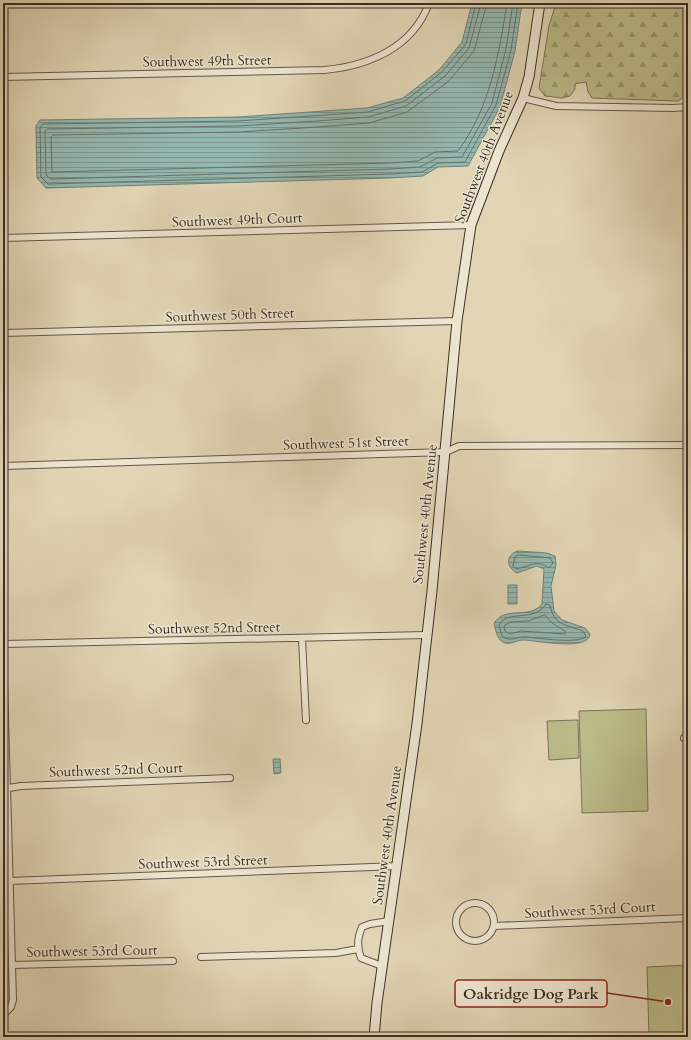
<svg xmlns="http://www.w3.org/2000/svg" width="691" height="1040" viewBox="0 0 691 1040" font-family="Cardo,serif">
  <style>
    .green { fill: #babb88; stroke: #7a7456 }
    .forest { fill: url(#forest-firs); stroke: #7a7456 }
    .water { fill: url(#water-rules); stroke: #708178 }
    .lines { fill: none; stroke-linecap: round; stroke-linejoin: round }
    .shore { stroke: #67736a; stroke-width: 1 }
    .street-casing { stroke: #645848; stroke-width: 8 }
    .secondary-casing { stroke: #3a2e24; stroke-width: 11 }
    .street { stroke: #ece4cf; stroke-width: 6 }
    .secondary { stroke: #ece4cf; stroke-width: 9 }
    .labels { text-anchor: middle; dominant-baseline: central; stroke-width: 3; stroke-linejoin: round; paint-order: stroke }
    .street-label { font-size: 14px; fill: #3a2e24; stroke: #ece4cf }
    .leader { fill: none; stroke: #8f2418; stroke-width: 1.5 }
    .callout-dot { fill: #8f2418; stroke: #ece4cf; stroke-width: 1.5 }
    .callout { fill: #ece4cf; stroke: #8f2418; stroke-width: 1.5 }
    .callout-label { font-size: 15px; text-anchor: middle; font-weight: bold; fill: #3a2e24 }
  </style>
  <defs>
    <pattern id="forest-firs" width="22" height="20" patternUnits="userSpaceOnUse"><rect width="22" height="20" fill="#babb88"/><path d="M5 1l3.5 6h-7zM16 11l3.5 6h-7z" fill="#98986f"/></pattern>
    <pattern id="water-rules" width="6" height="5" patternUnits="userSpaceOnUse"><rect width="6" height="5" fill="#94b8b0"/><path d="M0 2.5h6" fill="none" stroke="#7a968f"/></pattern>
  </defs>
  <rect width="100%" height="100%" fill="#e1d5b5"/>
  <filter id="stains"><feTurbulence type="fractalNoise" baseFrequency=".005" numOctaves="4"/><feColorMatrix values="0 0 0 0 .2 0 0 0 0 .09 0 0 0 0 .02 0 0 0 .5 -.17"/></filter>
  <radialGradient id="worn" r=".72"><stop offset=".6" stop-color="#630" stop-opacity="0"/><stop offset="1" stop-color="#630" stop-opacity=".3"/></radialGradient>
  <path class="green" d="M646,709L648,811L582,813L579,711Z
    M578,720L579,758L549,760L547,721Z
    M688,965V1037H649L647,967Z"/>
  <path class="forest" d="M556,3H688V89L685,88V96L678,101L592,98L588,92L586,82L575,84V89L570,96L562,98L545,96L539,88L549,26Z"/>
  <path class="water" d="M472,3H522L515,51L500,107L468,166L438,167L423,176L390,178L46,188L37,178L36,126L40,120L238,117L367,108L403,98L439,70L462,42Z
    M518,551L547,553L555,556L556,565L551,586L554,611L562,620L585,628L590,634C589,652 535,640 523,640C516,640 511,645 505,643C497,640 496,631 494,624C503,605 530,620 542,604L544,569L537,566L517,573C506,567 505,555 518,551Z
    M508,585H517V604H508Z
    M273,759H280L281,773L274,774Z"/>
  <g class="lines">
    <path class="shore" d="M476,3L466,44L442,72L405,101L368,112L238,121L43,124L40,128L41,177L48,184L390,174L422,172L438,163L465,162L496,105L511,50L518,3
      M481,3L469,48L445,76L406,106L368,117L317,121L238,126L47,129L45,131L46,175L51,179L390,169L420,167L437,158L462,157L492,103L506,49L513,3
      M487,3L474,51L449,81L407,112L369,123L317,127L239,132L53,135L51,137L52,172L390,163L418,161L435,152L458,151C490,108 499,54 507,3
      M519,555L550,558L553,563L549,568C537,559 530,566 517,569L513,566L515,557Z
      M546,604L550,605C554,626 565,624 583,631L586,637C574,644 541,638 526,637C518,636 510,643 502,636L499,625C507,609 535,623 546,604Z
      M545,615L552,623L565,631V634L521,631L510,634L505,631L504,626L510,622L528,621Z"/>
    <defs>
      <path id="street" d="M3,77L324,70C368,66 413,48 429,3
        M523,98L556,106L673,108L688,107
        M3,238L471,225
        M3,333L457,321
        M3,466L446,452L459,446L688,445
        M302,639L306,720
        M3,644L426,635
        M3,647L13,1000L11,1007L3,1015
        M684,738L688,739
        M3,789L21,786L230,778
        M9,881L398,866
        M456 922a19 19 0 1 1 38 0a19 19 0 1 1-38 0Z
        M494,926L688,918
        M201,957L336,953L358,949
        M12,965L173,961
        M382,966L361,958C357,947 357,939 362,927L370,924L389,921"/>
      <path id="secondary" d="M374,1037L377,1003L417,724L432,591L457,321L471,225L499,151L523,98L529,77L540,3"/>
    </defs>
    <use href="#street" class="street-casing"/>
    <use href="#secondary" class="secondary-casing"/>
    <use href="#street" class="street"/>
    <use href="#secondary" class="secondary"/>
  </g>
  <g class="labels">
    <g class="street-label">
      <text transform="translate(207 61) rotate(-1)">Southwest 49th Street</text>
      <text transform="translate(484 157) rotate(-69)">Southwest 40th Avenue</text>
      <text transform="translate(237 220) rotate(-2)">Southwest 49th Court</text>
      <text transform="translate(230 315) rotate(-2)">Southwest 50th Street</text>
      <text transform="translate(346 443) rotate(-2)">Southwest 51st Street</text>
      <text transform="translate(425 514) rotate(-84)">Southwest 40th Avenue</text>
      <text transform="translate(214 628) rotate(-1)">Southwest 52nd Street</text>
      <text transform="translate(116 770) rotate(-2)">Southwest 52nd Court</text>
      <text transform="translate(387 835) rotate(-82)">Southwest 40th Avenue</text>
      <text transform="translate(203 862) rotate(-2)">Southwest 53rd Street</text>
      <text transform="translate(590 910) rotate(-3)">Southwest 53rd Court</text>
      <text transform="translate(92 951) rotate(-1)">Southwest 53rd Court</text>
    </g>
  </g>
  <path class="leader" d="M668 1002L607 993"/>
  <circle class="callout-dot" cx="668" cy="1002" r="4"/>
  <rect class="callout" x="455" y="980" width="152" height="27" rx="4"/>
  <g class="callout-label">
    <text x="531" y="999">Oakridge Dog Park</text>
  </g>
  <rect width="691" height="1040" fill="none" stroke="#e1d5b5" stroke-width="16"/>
  <rect x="4" y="4" width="683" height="1032" fill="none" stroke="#3a2e24" stroke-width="2"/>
  <rect x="8" y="8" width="675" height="1024" fill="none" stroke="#3a2e24"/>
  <rect width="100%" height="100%" filter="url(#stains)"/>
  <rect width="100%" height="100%" fill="url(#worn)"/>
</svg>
